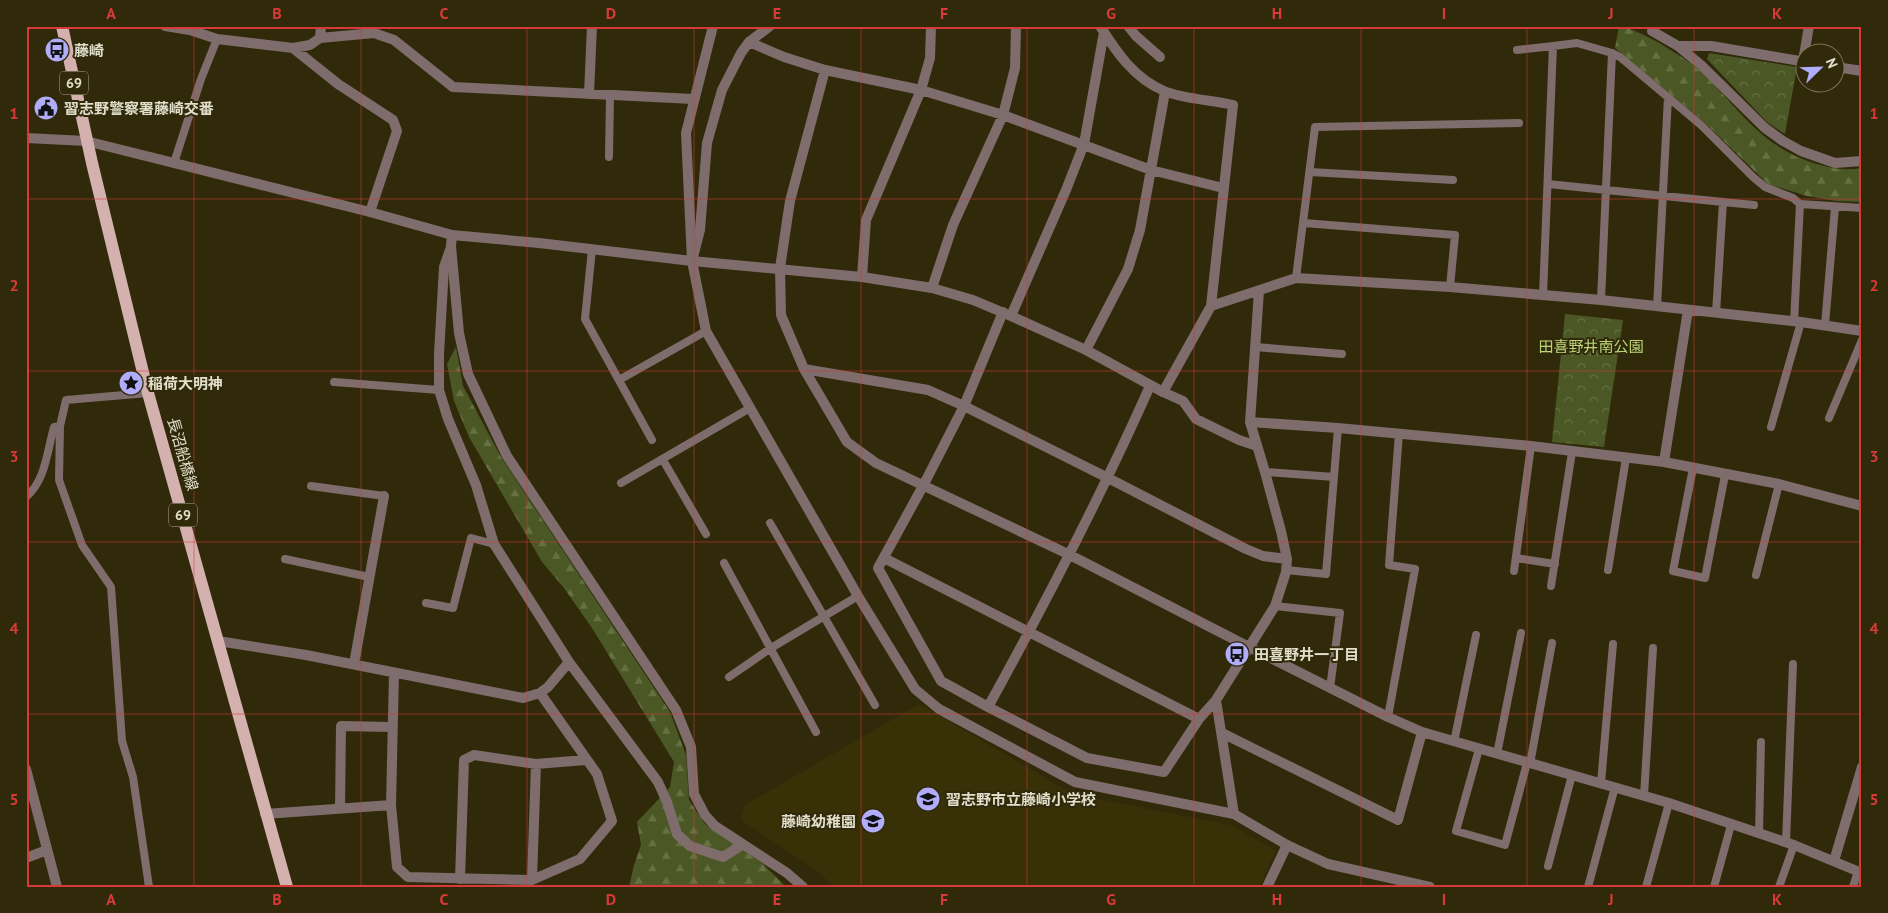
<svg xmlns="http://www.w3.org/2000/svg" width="1888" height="913" viewBox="0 0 1888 913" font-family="'PT Sans','Noto Sans JP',sans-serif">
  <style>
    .built { fill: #383006 }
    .forest { fill: url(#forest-firs) }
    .park { fill: url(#park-crowns) }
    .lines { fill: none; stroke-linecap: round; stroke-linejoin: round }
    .service { stroke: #7e6d6c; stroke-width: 8 }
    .minor { stroke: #7e6d6c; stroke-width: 10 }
    .tertiary { stroke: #7e6d6c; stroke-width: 10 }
    .primary { stroke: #d4b1ae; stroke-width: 12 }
    .grid { fill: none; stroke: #d73a38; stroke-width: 1; stroke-opacity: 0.55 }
    .labels { text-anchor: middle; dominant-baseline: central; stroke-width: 4; stroke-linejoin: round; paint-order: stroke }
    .shield { fill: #302a0a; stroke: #aca892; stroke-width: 1 }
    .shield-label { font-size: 14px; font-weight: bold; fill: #e1decc }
    .poi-label { font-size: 15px; font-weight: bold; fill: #e1decc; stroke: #302a0a; text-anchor: start }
    .park-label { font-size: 15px; fill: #bed678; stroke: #302a0a }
    .street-label { font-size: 15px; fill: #e1decc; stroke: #302a0a }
    .neatline { fill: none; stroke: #d73a38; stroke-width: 2 }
    .grid-label { font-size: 16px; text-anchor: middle; font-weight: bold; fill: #d73a38 }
  </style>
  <defs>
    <pattern id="forest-firs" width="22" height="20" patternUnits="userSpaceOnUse" patternTransform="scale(1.25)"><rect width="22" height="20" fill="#4b5825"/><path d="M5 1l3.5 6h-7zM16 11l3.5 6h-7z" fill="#657043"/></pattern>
    <pattern id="park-crowns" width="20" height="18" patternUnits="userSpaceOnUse" patternTransform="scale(1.25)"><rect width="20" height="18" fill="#4b5825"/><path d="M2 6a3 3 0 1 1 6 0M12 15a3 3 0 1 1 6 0" fill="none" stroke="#657043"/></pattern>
  </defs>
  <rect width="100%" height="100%" fill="#302a0a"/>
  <path class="built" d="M919,704L1073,794L1231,825L1276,851L1259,887H833L819,872L741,820L745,805Z"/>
  <path class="forest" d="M1619,26C1634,29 1648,37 1661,44C1673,52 1688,60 1699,70C1739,107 1758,145 1813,163C1831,168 1844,171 1862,168V202L1836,201L1807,196L1768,184L1703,121L1615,48Z
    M456,347L463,386L501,457L670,712L686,755L689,800L705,824L762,863L786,887H629L634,865L641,845L637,822L670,787L674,762L592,628L564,588L542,562L469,437L454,401L447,364Z"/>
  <path class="park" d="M1709,53L1797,67L1785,134L1768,123L1707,59Z
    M1565,314L1623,320L1604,447L1552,442Z"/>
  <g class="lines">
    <path class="service" d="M1517,50L1553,46
      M609,157L610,95
      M174,163L201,79L217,39
      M1310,172L1453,180
      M1548,184L1723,202L1716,313
      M1723,202L1754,205
      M1304,223L1455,235L1450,287
      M592,249L585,319L652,440
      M1296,278L1315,127L1519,123
      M1543,295L1553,46L1577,43L1612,53L1620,57L1701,125L1753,177L1765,187L1793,198L1800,204L1862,208
      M1601,300L1612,53
      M1657,307L1668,97
      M1794,322L1800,204
      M1825,325L1835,207
      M1255,347L1342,354
      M619,380L706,331
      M334,382L439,390
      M148,393L66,400L60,426L59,480L82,545L111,587L122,741L133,777L149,887
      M1829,418L1862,340
      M1771,427L1801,322
      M663,460L706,534
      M1693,468L1673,571L1705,578L1725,475
      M1265,472L1334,477
      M621,483L750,408
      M311,486L384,496
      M26,497C46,480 47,451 54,427L60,426
      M770,523L875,705
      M1516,558L1555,564
      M285,559L369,577
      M724,563L816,732
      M1286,570L1326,574L1338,428
      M1608,570L1626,458
      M1514,571L1531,446
      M1756,575L1779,484
      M1551,586L1572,452
      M426,603L453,608L471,538L494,544
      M1275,606L1340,613L1330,688
      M729,677L771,648L858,596
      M1388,717L1415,569L1389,565L1399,433
      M1454,742L1476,635
      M1479,749L1456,831L1505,845L1527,763
      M1497,754L1521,633
      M1530,764L1552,643
      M1601,783L1613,644
      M1644,796L1653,648
      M1759,834L1761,742
      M1786,842L1793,664
      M1548,866L1572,775
      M1588,887L1615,787
      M1646,887L1669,803
      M1714,887L1731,825
      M1779,887L1794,845
      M1853,887L1858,871"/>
    <path class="minor" d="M165,26L190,30L217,39L293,48L338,84L393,120L397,131L370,212
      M770,26L749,42L741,53L722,90L707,143L700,230L692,261L706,331L858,596L915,689L939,709L1075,782L1234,814L1287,845L1328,864L1430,887
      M1100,26C1117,53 1134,78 1164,91C1183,99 1213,100 1233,105L1211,306
      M1128,26L1136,36L1160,57
      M1653,26L1652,31L1678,46L1701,65L1765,128L1783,141L1801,151L1835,163L1862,161
      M320,38L321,26
      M749,42L784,57L825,70L921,90L1003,115L1151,170L1223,188
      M1678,46H1711L1806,62
      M293,48L310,45L320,38L374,33L394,40L453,87L693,99
      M1803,61L1809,26
      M1836,67L1862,71
      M825,70L790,201L780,268L781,315L804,369L847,442L876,463L1068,554L1249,647L1388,717L1422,732L1669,803L1794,845L1862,873
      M589,94L592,26
      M451,247L444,267L439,354V390L448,419L476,485L494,544L569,662L658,782L667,802L677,834L690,846L723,857L742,845
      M862,277L866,220L921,90L930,58L931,26
      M932,288L953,225L1003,115L1015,68L1016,26
      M1003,312L964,406L923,486L878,568L941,681L988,707L1087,758L1164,772L1199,719L1216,700L1275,606L1286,572L1287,559L1281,531L1265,472L1250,422L1259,291
      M1011,316L1066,190L1084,144L1104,32
      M1086,350L1128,269L1140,230L1165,92
      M804,369L928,390L964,406L1108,478L1246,549L1263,556L1287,559
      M1250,422L1338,428L1531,446L1664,462L1779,484L1862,506
      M1257,446L1239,440L1196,419L1183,401L1163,392L1211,306L1296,278L1450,287L1601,300L1801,322L1862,331
      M1664,462L1688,310
      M884,558L1199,719
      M218,641L306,655L523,698L540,693L597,774L612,821L580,859L532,880L408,877L397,867L391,805L394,673
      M354,664L384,496
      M540,693L548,687L569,662
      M1216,700L1234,814
      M988,707C1046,602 1101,496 1150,386
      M1222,733L1398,820L1422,732
      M26,769L57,887
      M340,809L341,726L392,727
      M265,814L391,805
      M26,858L47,850
      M1834,861L1862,767
      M460,879L464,760L474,755L536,764L586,760
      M532,880L536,764"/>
    <path class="tertiary" d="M26,138L86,141L370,212L452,235L539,243L692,261L862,277L932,288L973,300L1011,316L1086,350L1163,392
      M452,235L451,246L459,333L468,374L507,456L676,710L691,747L694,794L705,815L715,826L787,873L803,887
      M692,261L686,133L713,26
      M1267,887L1287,845"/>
    <path class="primary" d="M62,26L92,163L148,393L287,887"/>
  </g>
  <path class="grid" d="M194,26V887M361,26V887M527,26V887M694,26V887M861,26V887M1027,26V887M1194,26V887M1361,26V887M1527,26V887M1694,26V887M26,199H1862M26,371H1862M26,542H1862M26,714H1862"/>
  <defs>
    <symbol id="bus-disc" viewBox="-11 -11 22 22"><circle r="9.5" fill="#b1adfa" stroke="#302a0a"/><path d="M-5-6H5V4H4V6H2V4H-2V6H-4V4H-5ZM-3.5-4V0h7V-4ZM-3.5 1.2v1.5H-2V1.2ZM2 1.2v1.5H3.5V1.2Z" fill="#111"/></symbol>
    <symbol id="civic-disc" viewBox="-11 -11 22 22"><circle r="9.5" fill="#b1adfa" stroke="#302a0a"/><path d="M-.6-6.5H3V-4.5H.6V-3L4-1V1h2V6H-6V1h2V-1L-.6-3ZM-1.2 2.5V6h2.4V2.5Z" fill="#111"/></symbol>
    <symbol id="sight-disc" viewBox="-11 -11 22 22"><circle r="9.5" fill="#b1adfa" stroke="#302a0a"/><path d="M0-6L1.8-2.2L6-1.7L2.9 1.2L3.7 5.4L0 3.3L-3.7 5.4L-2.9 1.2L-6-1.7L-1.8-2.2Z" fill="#111"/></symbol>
    <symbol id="school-disc" viewBox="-11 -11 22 22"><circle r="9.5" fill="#b1adfa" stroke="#302a0a"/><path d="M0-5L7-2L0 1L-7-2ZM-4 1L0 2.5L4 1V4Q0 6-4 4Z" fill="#111"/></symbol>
  </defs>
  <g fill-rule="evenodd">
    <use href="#bus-disc" x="43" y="36" width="28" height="28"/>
    <use href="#civic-disc" x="32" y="94" width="28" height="28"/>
    <use href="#sight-disc" x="117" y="369" width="28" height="28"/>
    <use href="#bus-disc" x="1223" y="640" width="28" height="28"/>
    <use href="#school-disc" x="914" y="785" width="28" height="28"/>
    <use href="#school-disc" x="859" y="807" width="28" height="28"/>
  </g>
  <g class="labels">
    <g class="shield">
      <rect x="60" y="71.5" width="28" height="23" rx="4"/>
      <rect x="169" y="503.5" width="28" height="23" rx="4"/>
    </g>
    <g class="shield-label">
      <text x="74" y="83">69</text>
      <text x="183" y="515">69</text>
    </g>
    <g class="poi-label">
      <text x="74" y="50">藤崎</text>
      <text x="64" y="108">習志野警察署藤崎交番</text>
      <text x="148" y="383">稲荷大明神</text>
      <text x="1254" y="654">田喜野井一丁目</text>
      <text x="946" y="799">習志野市立藤崎小学校</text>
      <text x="856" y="821" text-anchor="end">藤崎幼稚園</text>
    </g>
    <g class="park-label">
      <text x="1591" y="346">田喜野井南公園</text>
    </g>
    <g class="street-label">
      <text transform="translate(183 454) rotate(74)">長沼船橋線</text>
    </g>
  </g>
  <rect width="1888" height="913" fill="none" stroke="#302a0a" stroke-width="55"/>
  <g transform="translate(1820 68) rotate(67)"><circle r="24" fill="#302a0a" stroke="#777258"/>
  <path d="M0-4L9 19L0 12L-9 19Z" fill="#b1adfa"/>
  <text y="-8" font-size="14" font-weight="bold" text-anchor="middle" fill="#e1decc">N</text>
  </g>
  <rect x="28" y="28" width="1832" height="858" class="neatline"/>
  <g class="grid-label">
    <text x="111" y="19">A</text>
    <text x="277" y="19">B</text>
    <text x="444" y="19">C</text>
    <text x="611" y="19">D</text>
    <text x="777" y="19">E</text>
    <text x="944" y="19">F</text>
    <text x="1111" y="19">G</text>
    <text x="1277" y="19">H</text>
    <text x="1444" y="19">I</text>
    <text x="1611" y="19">J</text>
    <text x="1777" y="19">K</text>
    <text x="14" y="119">1</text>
    <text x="1874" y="119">1</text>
    <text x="14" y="291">2</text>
    <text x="1874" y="291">2</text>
    <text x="14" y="462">3</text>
    <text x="1874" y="462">3</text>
    <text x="14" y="634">4</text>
    <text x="1874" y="634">4</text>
    <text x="14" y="805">5</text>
    <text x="1874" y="805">5</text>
    <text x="111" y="905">A</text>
    <text x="277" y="905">B</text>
    <text x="444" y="905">C</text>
    <text x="611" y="905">D</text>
    <text x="777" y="905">E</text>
    <text x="944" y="905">F</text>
    <text x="1111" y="905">G</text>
    <text x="1277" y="905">H</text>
    <text x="1444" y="905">I</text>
    <text x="1611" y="905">J</text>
    <text x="1777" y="905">K</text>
  </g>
</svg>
